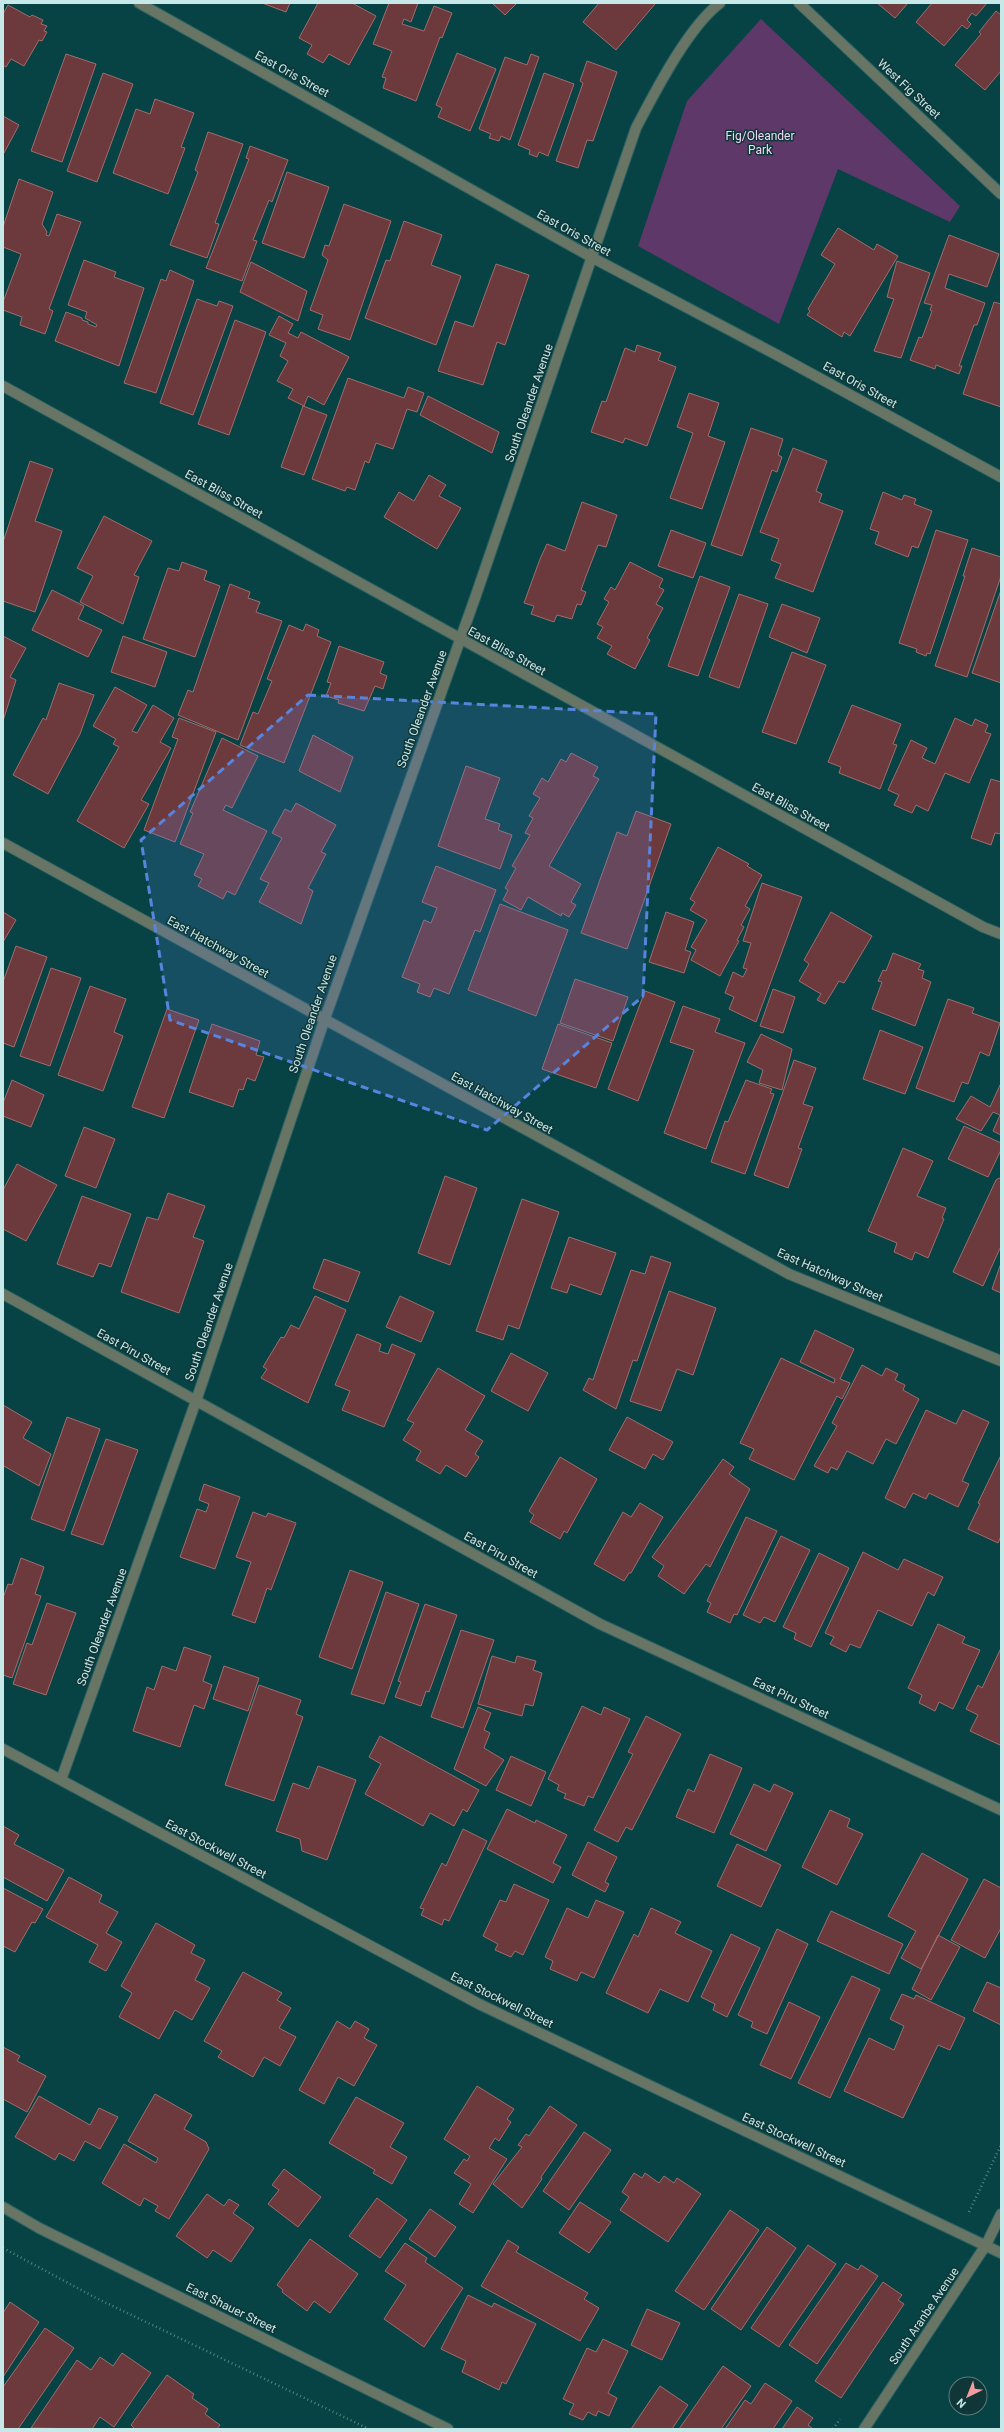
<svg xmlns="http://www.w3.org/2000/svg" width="1004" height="2432" viewBox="0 0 1004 2432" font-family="Roboto,sans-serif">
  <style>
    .green { fill: #5d3868 }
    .building { fill: #6c3a3c; stroke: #a26b6c }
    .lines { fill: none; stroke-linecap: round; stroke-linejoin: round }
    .minor-casing { stroke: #296162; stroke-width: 12 }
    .path { stroke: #528484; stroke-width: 2.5; stroke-dasharray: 1 3; stroke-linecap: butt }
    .minor { stroke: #687564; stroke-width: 10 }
    .marked { fill: #5884de; fill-opacity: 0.2; stroke: #5884de; stroke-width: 3; stroke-dasharray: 8 5; stroke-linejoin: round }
    .labels { text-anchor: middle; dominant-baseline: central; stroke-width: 3; stroke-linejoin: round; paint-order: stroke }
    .street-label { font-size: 12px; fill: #c6e8e8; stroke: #113637 }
    .park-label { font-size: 12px; fill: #f0d8f8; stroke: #113637 }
  </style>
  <rect width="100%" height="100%" fill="#074344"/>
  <path class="green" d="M761,19L960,206L950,222L838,169L779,324L638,246L687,101Z"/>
  <path class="building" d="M262,3H290L286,12Z
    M318,3H352L376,16L349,65L329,54L323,63L307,54L312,45L299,38Z
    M389,3H418L411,22L404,19L402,24L424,31L434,6L452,13L442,38L440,37L416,101L383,88L386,78L382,77L392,51L373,44Z
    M492,3H517L505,15Z
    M599,3H655V4L616,50L583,22Z
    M877,3H908L895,18Z
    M932,3H987L976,16L972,13L967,20L971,24L967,29L962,25L944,46L916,22Z
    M8,5L30,17L32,15L43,20L41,24L47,26L44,31L47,32L42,41L39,40L24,66L11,59L6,67L3,65V14Z
    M996,11L1001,15V71L985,90L955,65L981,34L979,32Z
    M457,53L496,69L470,131L438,117L442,108L436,105Z
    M66,54L96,64L62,162L31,151Z
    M531,54L539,57L510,140L501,136L499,141L489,138L491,134L479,129L505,57L527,65Z
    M587,61L617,72L593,141L587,140L578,168L556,161L583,83L580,81Z
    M103,73L133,84L97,182L67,171Z
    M544,73L574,84L548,156L539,152L537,157L529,154L530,150L518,145Z
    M155,99L194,113L181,147L185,148L168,194L113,173L136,109L150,114Z
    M3,116L19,125L4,153H3Z
    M208,132L243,144L215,223L219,224L207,258L170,245L198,172L195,170Z
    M250,146L288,160L272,202L269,200L253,240L257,241L242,281L206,268L249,159L246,158Z
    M287,172L329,187L304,258L262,243Z
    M19,179L53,192L42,224L47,232L46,235L49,236L57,214L81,222L49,309L53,311L45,334L20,325L22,317L3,310V302L21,254L3,247V227Z
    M344,204L391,221L350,340L318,329L323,315L310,310L328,260L322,255L325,245L329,246Z
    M404,221L442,235L431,265L461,276L436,345L365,318L386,260L390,261Z
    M838,228L874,250L877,244L898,256L850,336L844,332L842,337L807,315L810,311L808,309L835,264L821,255Z
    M949,235L999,254L987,287L949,274L945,288L985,303L977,325H974L959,366H962L959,374L936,365L935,369L910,360L919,337L922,338L932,311L930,310L932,305L924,303Z
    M84,260L116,272L114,277L144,288L119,366L55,341L66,312L82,318V320L88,322V324L96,327L97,325L85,318L87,312L68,305Z
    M897,261L930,273L901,358L874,351L894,299L887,297Z
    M251,262L307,291L298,321L240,292Z
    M496,264L529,275L505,345L497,342L483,385L438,371L455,321L473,327Z
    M170,270L194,281L156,393L124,383L161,279L166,281Z
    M197,299L217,306L219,301L233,306L193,415L160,403Z
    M994,302L1001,304V407L963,394Z
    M279,316L293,324L288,333L298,338L301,332L349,357L324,405L308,396L304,406L288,398L293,389L277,381L288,361L280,356L286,343L269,335Z
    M235,320L266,332L229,435L198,424Z
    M637,345L661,353L658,360L676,367L647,446L625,438L623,443L591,432L602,401L606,402L625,348L635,352Z
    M348,378L404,398L408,387L424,393L417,412L407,409L393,449L376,443L369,463L365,461L355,490L347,487L345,491L312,479Z
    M689,393L719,403L708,436L725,442L702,509L670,498L693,433L677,427Z
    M428,396L499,432L492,453L420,415Z
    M303,406L327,415L304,475L281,467Z
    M751,428L783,439L778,455L782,457L777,472L772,470L742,556L711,545Z
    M793,448L827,461L816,491L822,494L819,502L843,511L813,592L775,578L781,564L771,560L779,539L760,532Z
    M30,461L53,469L35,521L62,531L35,612L3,601V542Z
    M429,475L446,485L439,496L461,508L437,549L384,517L399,492L414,501Z
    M883,492L902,500L904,495L916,499L914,504L932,511L918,548L912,546L908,557L875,544L879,532L870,529Z
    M582,502L617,515L606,547L598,545L586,576L581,590L586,592L581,605L577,604L572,619L557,615L554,622L531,614L534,606L524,603L540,559L547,544L565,551Z
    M104,516L152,541L134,575L139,577L123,624L80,602L93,576L77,568Z
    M671,530L706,543L693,578L658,566Z
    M936,530L968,540L930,654L927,653L926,656L916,652L917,649L899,643Z
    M972,548L1001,557V576L967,677L935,666L965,576H963Z
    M182,562L207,571L204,580L220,586L195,657L143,639L168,568L179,571Z
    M630,562L663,579L659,587L664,590L656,604L663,608L647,638L650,640L635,669L607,654L612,646L597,638L603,627L597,624L609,602L604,599L611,587L615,590Z
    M700,576L730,587L698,676L668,666Z
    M230,584L250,592L248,598L260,602L256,612L282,621L238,740L178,715L188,690L193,692Z
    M52,590L84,606L78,619L102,630L88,657L32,630Z
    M1001,590V683L972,673Z
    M739,594L768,604L739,688L709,677Z
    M782,604L820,618L807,653L769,637Z
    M306,624L319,630L317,636L331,642L284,763L240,745L253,712L258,714L272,681L267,679L289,625L303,631Z
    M3,636L26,648L10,677L16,680L3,721Z
    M123,636L167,652L155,687L111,672Z
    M339,646L384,662L380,673L387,676L383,689L375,686L364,711L338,703L339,700L326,696L331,683L327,682Z
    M792,652L826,665L796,744L762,732Z
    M59,683L94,695L80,734L48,794L13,775L43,718L46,720Z
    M115,687L147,705L132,731L137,733L153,705L174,718L160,742L171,748L141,800L149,804L124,848L77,821L119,747L113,744L116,739L93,726Z
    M852,705L901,724L893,744L897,745L880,789L839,773L841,767L828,762Z
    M179,718L216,732L175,842L144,830L178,739L172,737Z
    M955,718L972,726L975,719L988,725L985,732L991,734L969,783L945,773L928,811L916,805L912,813L894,805L899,795L888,790L911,740L927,748L922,758L935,764Z
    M313,735L353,757L340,792L299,771Z
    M222,738L258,756L232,808L226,805L223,810L267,831L235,895L227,891L223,899L198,886L202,879L194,875L204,854L180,844L193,813L190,812Z
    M571,753L598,767L593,776L599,779L549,866L581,884L571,902L576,905L569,917L562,913L561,916L528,897L521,910L503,900L508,890L505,888L516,868L512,866L530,835L525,833L533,818L529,816L540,798L533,794L542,778L548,782L561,759L566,762Z
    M466,766L500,778L485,819L500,824L498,830L512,835L500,869L438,846Z
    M991,779L1001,782V834L995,833L991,845L971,838Z
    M296,803L336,825L321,852L326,854L308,888L313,891L301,924L259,902L269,883L260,879L282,838L272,833L285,809L291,812Z
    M636,811L671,824L627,949L581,933L617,832L627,836Z
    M718,847L749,864L747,866L762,875L745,906L750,909L741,925L744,927L737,940L739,941L720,976L691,960L696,950L691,947L707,920L690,910L695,902L690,899Z
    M436,866L496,890L480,932L475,930L449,994L434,988L430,997L417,992L420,984L402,977L424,920L431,923L437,908L422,902Z
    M762,883L802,897L756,1022L729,1009L734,997L725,993L733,972L743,977L747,969L743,968L751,943L743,941Z
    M500,904L568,930L536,1016L468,990Z
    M3,912L16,920L3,942Z
    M666,912L694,922L685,950L691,952L684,973L649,962Z
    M831,912L872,936L844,983L839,981L825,1004L817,1000L821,994L799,981L809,964L804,960Z
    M16,946L47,957L14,1047L3,1043V982Z
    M893,953L921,964L918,969L924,971L922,978L931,982L915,1026L872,1009L882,982L878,981L883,970L886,971Z
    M51,968L81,978L50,1066L20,1056Z
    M575,979L628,997L613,1041L560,1023Z
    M90,986L126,999L114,1032L123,1036L103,1091L58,1075Z
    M773,989L795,997L783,1033L760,1026Z
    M645,991L675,1002L638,1101L608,1089Z
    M948,999L974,1008L972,1013L1000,1023L989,1056L980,1052L968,1084L962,1082L954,1102L916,1088Z
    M683,1006L720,1019L715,1032L745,1043L706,1149L664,1133L694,1050L670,1042Z
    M167,1009L199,1020L164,1118L132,1107Z
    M212,1024L260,1041L256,1055L264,1057L255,1081L247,1078L243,1090L239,1089L233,1107L189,1092Z
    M558,1024L612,1043L596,1088L542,1069Z
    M880,1030L923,1047L905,1094L863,1079Z
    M761,1034L792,1049L782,1090L759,1083L763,1070L747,1062Z
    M794,1060L816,1068L803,1104L813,1107L798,1148L802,1149L788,1188L754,1175Z
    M12,1080L44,1095L31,1127L3,1116V1103Z
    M746,1080L772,1089L770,1093L774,1094L745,1174L711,1162L725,1121L728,1122Z
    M1001,1083V1135L993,1131L1000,1115L993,1112L981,1131L956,1119L971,1096L990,1107Z
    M964,1126L1001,1143V1150L988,1177L948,1159Z
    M84,1127L115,1139L96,1188L65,1176Z
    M903,1148L933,1161L917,1196L946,1208L942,1218L944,1219L928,1258L915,1252L912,1260L894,1252L897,1243L868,1231Z
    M17,1164L57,1185L26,1241L3,1229V1190Z
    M445,1176L477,1188L450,1265L418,1253Z
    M999,1178L1001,1179V1246L983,1286L953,1272L996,1180Z
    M168,1193L205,1206L193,1237L204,1241L179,1313L121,1292L147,1217L158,1220Z
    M82,1196L131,1214L111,1267L99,1263L93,1277L57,1264Z
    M522,1199L559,1212L519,1329L508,1325L503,1340L476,1331Z
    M569,1237L616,1253L601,1295L570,1284L567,1293L551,1288Z
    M651,1256L671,1263L637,1361L633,1360L616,1409L583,1390L589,1378L593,1380L631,1270L645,1274Z
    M324,1259L360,1272L348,1302L313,1288Z
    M1001,1263V1293L992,1289Z
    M669,1291L716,1308L693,1375L677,1369L661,1411L630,1401Z
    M315,1296L346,1310L308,1403L261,1378L267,1369L263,1367L281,1337L284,1338L291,1325L299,1329Z
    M400,1296L434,1312L421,1342L386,1327Z
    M815,1330L854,1349L840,1379L850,1383L842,1399L837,1396L794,1480L749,1459L754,1449L740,1443L781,1358L834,1383L835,1379L800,1362Z
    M357,1334L381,1344L379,1351L388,1354L392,1344L415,1354L384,1427L342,1410L350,1391L335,1385Z
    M511,1353L548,1373L528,1411L491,1391Z
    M862,1365L882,1376L886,1368L898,1374L895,1380L905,1385L903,1390L919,1399L896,1444L886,1439L873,1464L847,1451L837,1470L831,1467L828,1473L814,1466L837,1426L832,1423Z
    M438,1368L485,1396L465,1430L483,1441L475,1454L479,1457L466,1477L446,1465L440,1474L416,1460L421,1451L403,1440L414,1423L407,1420Z
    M3,1405L32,1422L23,1438L51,1454L39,1486L4,1466L3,1469Z
    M926,1410L956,1424L963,1410L989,1422L962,1481L969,1484L958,1507L929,1493L926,1499L913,1493L905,1508L885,1498Z
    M67,1417L100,1429L64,1531L31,1519Z
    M627,1417L673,1442L663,1460L653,1454L645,1469L609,1450Z
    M106,1439L138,1450L103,1545L71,1534Z
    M1001,1455V1536L998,1543L968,1529L980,1504L978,1503Z
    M560,1457L597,1479L567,1533L564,1531L560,1539L530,1522L534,1515L529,1511Z
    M723,1459L734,1467L729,1474L750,1489L710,1567L706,1564L684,1594L658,1576L664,1566L652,1557Z
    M204,1484L240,1497L215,1569L180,1557L197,1509L206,1512L209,1504L199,1500Z
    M640,1503L663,1517L631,1573H629L624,1581L594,1564L623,1512L631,1517Z
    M253,1512L266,1517L268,1513L296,1523L271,1590L267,1588L255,1623L232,1615L251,1562L236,1557Z
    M746,1517L777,1531L737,1615L734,1614L730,1623L707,1612L711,1603L707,1601Z
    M781,1536L810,1550L775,1622L764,1617L760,1623L743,1615Z
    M863,1552L898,1570L904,1559L943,1577L934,1596L928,1592L912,1626L878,1610L860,1648L850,1644L846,1652L830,1644L834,1637L825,1633Z
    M819,1553L849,1568L811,1647L794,1639L796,1633L783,1627Z
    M21,1558L44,1567L35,1594L41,1596L12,1678L3,1675V1598L8,1584L12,1585Z
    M350,1570L383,1582L352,1669L319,1657Z
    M386,1592L419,1604L384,1704L351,1694Z
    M47,1603L76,1613L46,1695L13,1684L27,1643L32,1645Z
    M425,1604L457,1615L429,1692L426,1691L421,1706L395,1697L401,1682L398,1681Z
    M938,1624L965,1637L962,1643L980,1650L953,1709L939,1702L935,1711L919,1703L922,1695L908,1688Z
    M461,1630L494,1640L463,1728L431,1717Z
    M184,1647L211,1656L203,1681L212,1685L204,1709L194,1705L180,1747L133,1731L147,1687L154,1690L162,1666L176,1671Z
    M1001,1648V1743L1000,1745L970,1731L978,1715L966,1709L978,1685L982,1688Z
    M492,1656L515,1663L517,1656L536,1661L533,1670L542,1673L533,1706L525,1704L522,1716L478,1704Z
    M224,1666L259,1678L248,1711L213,1699Z
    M259,1685L301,1700L296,1714L303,1717L274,1801L225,1785Z
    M582,1706L601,1715L604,1707L630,1719L593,1798L588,1796L584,1806L564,1798L566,1794L557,1790L559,1785L548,1779Z
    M478,1707L491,1713L484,1730L490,1733L484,1748L504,1760L486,1786L454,1769Z
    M646,1716L681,1734L632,1830L626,1827L618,1842L594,1830L633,1754L628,1752Z
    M380,1736L479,1790L467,1812L463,1809L454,1826L430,1813L423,1826L365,1794L381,1764L369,1757Z
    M710,1754L742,1768L714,1833L676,1817L688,1789L694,1792Z
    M511,1756L546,1772L531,1806L496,1790Z
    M318,1766L356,1780L327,1860L302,1851L300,1839L276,1831L293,1783L309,1789Z
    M754,1784L770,1792L774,1784L793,1793L766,1851L730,1834Z
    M507,1809L535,1823L536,1820L567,1835L553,1863L561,1867L553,1883L487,1849Z
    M830,1810L850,1819L847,1827L863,1834L837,1885L802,1867Z
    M3,1826L19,1835L14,1844L64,1870L47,1901L3,1877Z
    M463,1829L487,1841L449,1921L444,1919L442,1925L421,1915L424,1909L420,1908L442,1863L446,1866Z
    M588,1842L617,1857L605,1882L609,1884L605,1892L572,1875Z
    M737,1844L781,1865L761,1907L717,1886Z
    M922,1853L968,1879L921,1969L901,1958L916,1931L888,1916Z
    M69,1877L102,1895L99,1902L118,1912L106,1933L122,1942L106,1971L89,1962L98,1945L46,1917Z
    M984,1879L1001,1888V1928L985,1958L951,1940Z
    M514,1884L549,1900L523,1955L515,1951L511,1957L495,1950L498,1944L483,1936L500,1900L506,1902Z
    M3,1888L43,1909L35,1923L32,1922L15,1952L3,1946Z
    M596,1900L624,1912L594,1978L581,1972L577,1981L550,1969L553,1961L545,1957L567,1908L588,1918Z
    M651,1908L681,1922L675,1933L712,1951L688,2002L660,1989L648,2013L606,1993L634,1934L638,1937Z
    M831,1911L903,1944L889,1974L817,1941Z
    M156,1923L195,1945L191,1953L205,1960L195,1980L210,1988L192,2020L175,2010L159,2039L119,2017L132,1993L121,1986Z
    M777,1929L808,1944L767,2034L751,2027L753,2022L738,2015Z
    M731,1934L760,1948L727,2017L713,2010L715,2004L701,1997Z
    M938,1935L960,1947L931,2000L912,1989Z
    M243,1972L282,1993L277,2000L291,2008L279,2028L296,2037L280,2066L264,2057L253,2077L218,2057L222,2051L204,2041Z
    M852,1976L880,1989L830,2098L798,2083Z
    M987,1982L1001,1988V2025L973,2011Z
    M902,1994L914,1999L916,1995L965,2018L950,2050L938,2045L903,2118L844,2091L869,2038L894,2050L904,2026L890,2019Z
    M789,2002L820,2017L791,2079L760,2065Z
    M337,2021L350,2029L355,2021L369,2029L364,2038L377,2045L354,2086L338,2077L324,2104L299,2090Z
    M3,2047L20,2056L17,2061L46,2076L27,2112L3,2099Z
    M477,2086L514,2109L507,2119L511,2122L499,2141L495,2138L489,2148L507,2159L473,2213L459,2204L471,2184L454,2173L464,2159L467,2161L470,2156L444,2139Z
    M155,2094L192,2115L184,2129L206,2142L209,2149L169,2219L155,2211L158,2206L144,2198L140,2206L102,2183L124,2144L156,2163L158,2158L128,2141Z
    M39,2096L90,2125L99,2108L118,2117L100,2149L85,2141L74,2161L59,2153L55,2160L15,2137Z
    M356,2097L404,2123L390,2147L407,2157L392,2184L373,2173L375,2170L329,2143Z
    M550,2106L577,2125L541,2177L542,2179L522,2208L493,2184L522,2147L518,2145L526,2134L529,2136Z
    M584,2132L611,2150L569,2210L543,2191Z
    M284,2169L321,2197L298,2227L268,2204L279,2190L272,2185Z
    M634,2173L642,2178L645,2173L659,2183L664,2176L674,2183L677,2178L701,2194L668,2242L620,2210L629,2197L622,2192Z
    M207,2194L224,2206L229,2199L239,2205L233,2213L254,2228L231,2262L213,2250L207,2258L176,2236Z
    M377,2198L407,2220L380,2258L349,2236Z
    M580,2202L611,2222L589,2253L559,2233Z
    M430,2209L456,2227L435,2257L409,2239Z
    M730,2210L759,2230L704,2310L675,2291Z
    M767,2227L796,2248L741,2330L711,2309Z
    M310,2239L358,2274L330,2313L314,2301L307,2311L282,2292L283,2290L277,2285Z
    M508,2240L519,2247L516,2252L588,2293L584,2299L599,2308L580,2341L481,2286Z
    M405,2243L427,2258L425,2262L463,2288L424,2347L384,2319L406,2285L385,2271Z
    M808,2245L836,2264L779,2347L751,2328Z
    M846,2263L858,2270L861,2265L878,2276L817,2364L789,2345Z
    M883,2282L902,2295L898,2300L904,2304L841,2398L815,2381Z
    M468,2295L492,2307L494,2303L536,2324L506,2384L502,2382L499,2390L462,2372L466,2361L441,2349Z
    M10,2302L39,2322L3,2377V2313Z
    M647,2309L680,2323L662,2360L631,2345Z
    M45,2328L74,2348L18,2429H3V2387Z
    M603,2339L628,2351L608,2393L617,2398L609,2416L598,2411L596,2416L588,2412L583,2420L569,2414L574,2404L563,2399L587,2348L596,2352Z
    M122,2353L151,2373L114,2427L100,2417L92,2429L31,2428L77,2360L91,2370L100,2357L113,2366Z
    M723,2366L751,2386L721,2429H679Z
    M167,2375L194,2394L192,2398L208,2409L205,2414L220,2425L217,2429H135L131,2425Z
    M765,2383L792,2401L773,2429H725L745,2400L751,2404Z
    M660,2386L688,2405L672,2429H631Z
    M797,2407L813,2418L808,2425L813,2429H782Z"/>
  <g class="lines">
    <defs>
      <path id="minor" d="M139,3L593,258L777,355L1001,477
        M799,3L1001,194
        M3,386L983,927L1001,934
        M3,843L789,1274L1001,1361
        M3,1294L600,1624L1001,1810
        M3,1749L479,2004L1001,2253
        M61,1780L196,1401L324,1021L475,598L636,128C655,92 688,27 720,3
        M3,2207L39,2228L448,2429
        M864,2429L986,2245L1001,2214"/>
    </defs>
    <use href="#minor" class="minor-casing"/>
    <path class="path" d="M969,2212L1001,2145
      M3,2248L96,2298L369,2429
      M833,2429L840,2419"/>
    <use href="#minor" class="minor"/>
  </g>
  <path class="marked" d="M308,695L656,714L643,996L487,1130L170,1020L141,840Z"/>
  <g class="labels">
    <g class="street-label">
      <text transform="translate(292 74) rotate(29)">East Oris Street</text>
      <text transform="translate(909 89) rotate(43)">West Fig Street</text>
      <text transform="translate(574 233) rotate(29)">East Oris Street</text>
      <text transform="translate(860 385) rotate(29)">East Oris Street</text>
      <text transform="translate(529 403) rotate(-71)">South Oleander Avenue</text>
      <text transform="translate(224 494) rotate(29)">East Bliss Street</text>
      <text transform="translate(507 651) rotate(29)">East Bliss Street</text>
      <text transform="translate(422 709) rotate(-70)">South Oleander Avenue</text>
      <text transform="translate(791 807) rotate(29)">East Bliss Street</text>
      <text transform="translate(218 947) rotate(29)">East Hatchway Street</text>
      <text transform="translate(313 1014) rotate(-71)">South Oleander Avenue</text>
      <text transform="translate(502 1103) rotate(29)">East Hatchway Street</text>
      <text transform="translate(830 1275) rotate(24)">East Hatchway Street</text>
      <text transform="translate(209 1322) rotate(-71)">South Oleander Avenue</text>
      <text transform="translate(134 1352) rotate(29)">East Piru Street</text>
      <text transform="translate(501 1555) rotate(29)">East Piru Street</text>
      <text transform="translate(102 1627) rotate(-70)">South Oleander Avenue</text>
      <text transform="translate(791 1698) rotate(25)">East Piru Street</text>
      <text transform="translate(216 1849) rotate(28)">East Stockwell Street</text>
      <text transform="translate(502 2000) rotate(26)">East Stockwell Street</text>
      <text transform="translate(794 2140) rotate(25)">East Stockwell Street</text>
      <text transform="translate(231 2308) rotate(26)">East Shauer Street</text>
      <text transform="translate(924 2316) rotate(-56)">South Aranbe Avenue</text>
    </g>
    <g class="park-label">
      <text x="760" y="136">Fig/Oleander<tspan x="760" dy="14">Park</tspan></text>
    </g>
  </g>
  <rect width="1004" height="2432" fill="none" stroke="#c6e8e8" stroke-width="8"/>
  <g transform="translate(968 2396) rotate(223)"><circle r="19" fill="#113637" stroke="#597d7e"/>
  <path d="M0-3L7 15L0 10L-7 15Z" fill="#f59b9d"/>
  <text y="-6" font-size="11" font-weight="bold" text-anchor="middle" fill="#c6e8e8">N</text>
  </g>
</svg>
